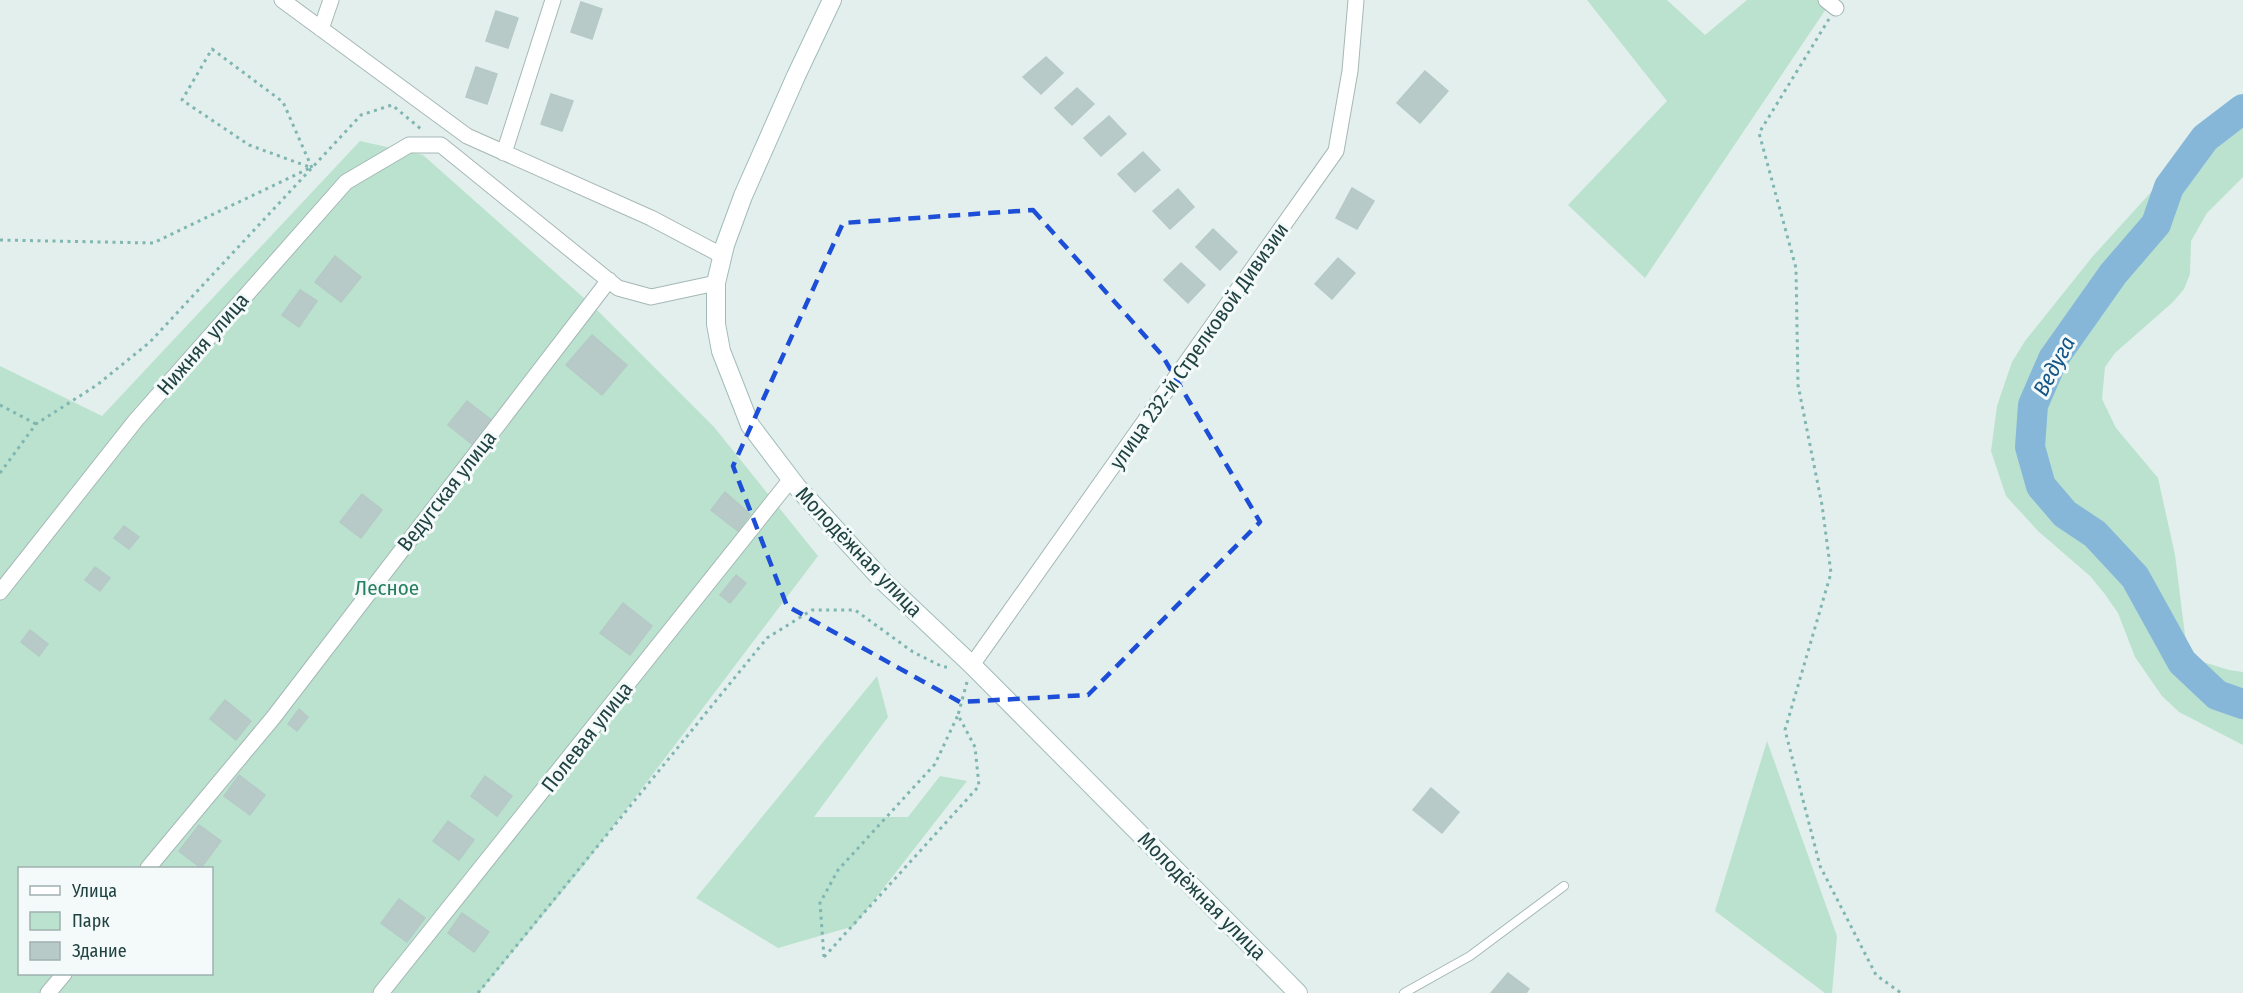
<svg xmlns="http://www.w3.org/2000/svg" width="2243" height="993" viewBox="0 0 2243 993" font-family="'Fira Sans Condensed',sans-serif">
  <style>
    .green { fill: #bae2cf; fill-rule: evenodd }
    .lines { fill: none; stroke-linecap: round; stroke-linejoin: round }
    .river { stroke: #86b7d9; stroke-width: 30 }
    .building { fill: #b8cac7; stroke: #b5c9c6; stroke-width: 1.5 }
    .lane-casing { stroke: #a5b8b6; stroke-width: 10 }
    .street-casing { stroke: #a5b8b6; stroke-width: 17 }
    .secondary-casing { stroke: #a0bcba; stroke-width: 20 }
    .path { stroke: #80b6b2; stroke-width: 3; stroke-dasharray: 3 4.5; stroke-linecap: butt }
    .lane { stroke: #fff; stroke-width: 8 }
    .street { stroke: #fff; stroke-width: 15 }
    .secondary { stroke: #fff; stroke-width: 18 }
    .marked { fill: none; stroke: #1d4ed8; stroke-width: 4.5; stroke-dasharray: 12 8; stroke-linejoin: round }
    .labels { text-anchor: middle; dominant-baseline: central; stroke-width: 6; stroke-linejoin: round; paint-order: stroke }
    .street-label { font-size: 21px; fill: #204242; stroke: #f4faf9 }
    .park-label { font-size: 21px; fill: #267e5e; stroke: #f4faf9 }
    .water-label { font-size: 22px; font-style: italic; fill: #135586; stroke: #f4faf9 }
  </style>
  <rect width="100%" height="100%" fill="#e3efec"/>
  <path class="green" d="M1587,0H1667L1705,35L1747,0H1832L1645,278L1568,205L1667,101Z
    M2243,117V177L2207,213L2191,241L2190,274L2184,289L2173,302L2115,353L2105,367L2102,399L2116,428L2158,478L2175,555L2185,635L2190,649L2200,661L2229,670L2243,672V745L2179,712L2162,696L2135,657L2118,613L2104,593L2090,576L2038,531L2006,496L1991,451L1997,406L2012,362L2025,341L2093,256L2153,190L2181,151Z
    M360,141L423,155L593,306L714,427L818,556L581,869L479,993H0V366L102,416ZM20,868H212V974H20Z
    M877,676L888,717L814,817H908L940,776L967,781L854,926L778,948L696,898Z
    M1767,741L1837,936L1832,993H1825L1715,911Z"/>
  <g class="lines">
    <path class="river" d="M2243,109L2205,138L2169,187L2156,224L2113,274L2053,359L2033,405L2030,447L2041,486L2065,514L2095,534L2135,577L2182,662L2217,695L2243,704"/>
  </g>
  <path class="building" d="M581,2L602,9L592,39L571,32Z
    M496,11L518,18L508,48L486,41Z
    M1046,57L1063,73L1041,94L1023,77Z
    M476,67L497,74L487,104L466,97Z
    M1425,71L1448,91L1420,123L1397,103Z
    M1077,88L1094,104L1072,125L1055,108Z
    M551,94L573,101L562,131L541,124Z
    M1109,116L1126,134L1101,156L1084,138Z
    M1143,152L1160,170L1135,192L1118,174Z
    M1352,188L1374,201L1357,229L1336,218Z
    M1178,189L1194,207L1170,229L1153,211Z
    M1213,229L1237,252L1220,270L1196,247Z
    M335,256L361,277L341,302L315,282Z
    M1338,258L1355,273L1332,299L1315,284Z
    M1181,263L1205,285L1188,303L1164,280Z
    M300,290L317,301L299,327L282,315Z
    M592,335L627,365L602,395L566,365Z
    M467,401L493,421L473,445L448,425Z
    M725,492L750,514L738,531L711,510Z
    M362,494L382,510L361,538L340,522Z
    M124,526L139,537L129,549L114,538Z
    M95,567L110,578L100,591L85,580Z
    M736,575L746,583L730,603L720,595Z
    M623,603L652,626L630,655L600,633Z
    M30,630L48,644L39,656L21,642Z
    M225,700L251,721L236,740L210,719Z
    M299,709L308,717L297,731L288,724Z
    M239,775L265,795L250,815L224,796Z
    M485,776L512,796L497,816L471,796Z
    M1431,788L1459,812L1442,833L1413,810Z
    M448,821L474,840L459,860L433,841Z
    M199,825L221,841L201,868L179,851Z
    M399,899L425,918L407,942L381,923Z
    M462,913L489,932L474,952L448,933Z
    M1508,973L1529,989L1526,993H1491Z"/>
  <g class="lines">
    <defs>
      <path id="lane" d="M1404,993L1470,956L1564,886"/>
      <path id="street" d="M282,0L467,136L651,218L723,256
        M1826,0L1836,8
        M321,29L331,0
        M504,153L553,0
        M0,592L136,420L346,182L409,145H441L618,288L651,297L716,283
        M972,665L1336,151L1350,71L1356,0
        M148,868L273,718L609,280
        M48,993L64,974
        M381,993L791,479"/>
      <path id="secondary" d="M832,0L796,76L743,196L725,245L716,283V324L721,351L750,425L797,487L884,582L972,665L1298,993"/>
    </defs>
    <use href="#lane" class="lane-casing"/>
    <use href="#street" class="street-casing"/>
    <use href="#secondary" class="secondary-casing"/>
    <path class="path" d="M1829,19L1759,133L1796,268L1798,385L1822,505L1831,573L1785,730L1820,866L1876,975L1901,993
      M212,49L283,102L312,168L249,145L182,100Z
      M0,240L153,243L310,168
      M0,405L36,424
      M0,473L36,424L97,385L150,342L361,115L392,105L421,129
      M824,957L979,786L975,747L958,715L967,682
      M824,957L820,903L838,870L935,764L958,715
      M478,993L767,638L812,610H855L913,652L943,667H947"/>
    <use href="#lane" class="lane"/>
    <use href="#street" class="street"/>
    <use href="#secondary" class="secondary"/>
  </g>
  <path class="marked" d="M1033,210L1162,355L1260,522L1088,695L960,702L787,606L733,466L843,223Z"/>
  <g class="labels">
    <g class="street-label">
      <text transform="translate(203 344) rotate(-49)">Нижняя улица</text>
      <text transform="translate(1199 346) rotate(-55)">улица 232-й Стрелковой Дивизии</text>
      <text transform="translate(447 491) rotate(-52)">Ведугская улица</text>
      <text transform="translate(859 552) rotate(46)">Молодёжная улица</text>
      <text transform="translate(587 737) rotate(-52)">Полевая улица</text>
      <text transform="translate(1202 896) rotate(45)">Молодёжная улица</text>
    </g>
    <g class="park-label">
      <text x="387" y="588">Лесное</text>
    </g>
    <g class="water-label">
      <text transform="translate(2054 366) rotate(-62)">Ведуга</text>
    </g>
  </g>
  <rect x="18" y="867" width="195" height="108" fill="#f4faf9" stroke="#9fb0b0" stroke-width="1.5"/>
  <rect x="30" y="886" width="30" height="9" fill="#ffffff" stroke="#9fb0b0" stroke-width="1.5"/>
  <text x="72" y="897" font-size="18" fill="#204242">Улица</text>
  <rect x="30" y="912" width="30" height="18" fill="#bae2cf" stroke="#9fb0b0" stroke-width="1.5"/>
  <text x="72" y="927" font-size="18" fill="#204242">Парк</text>
  <rect x="30" y="942" width="30" height="18" fill="#b8cac7" stroke="#9fb0b0" stroke-width="1.5"/>
  <text x="72" y="957" font-size="18" fill="#204242">Здание</text>
</svg>
